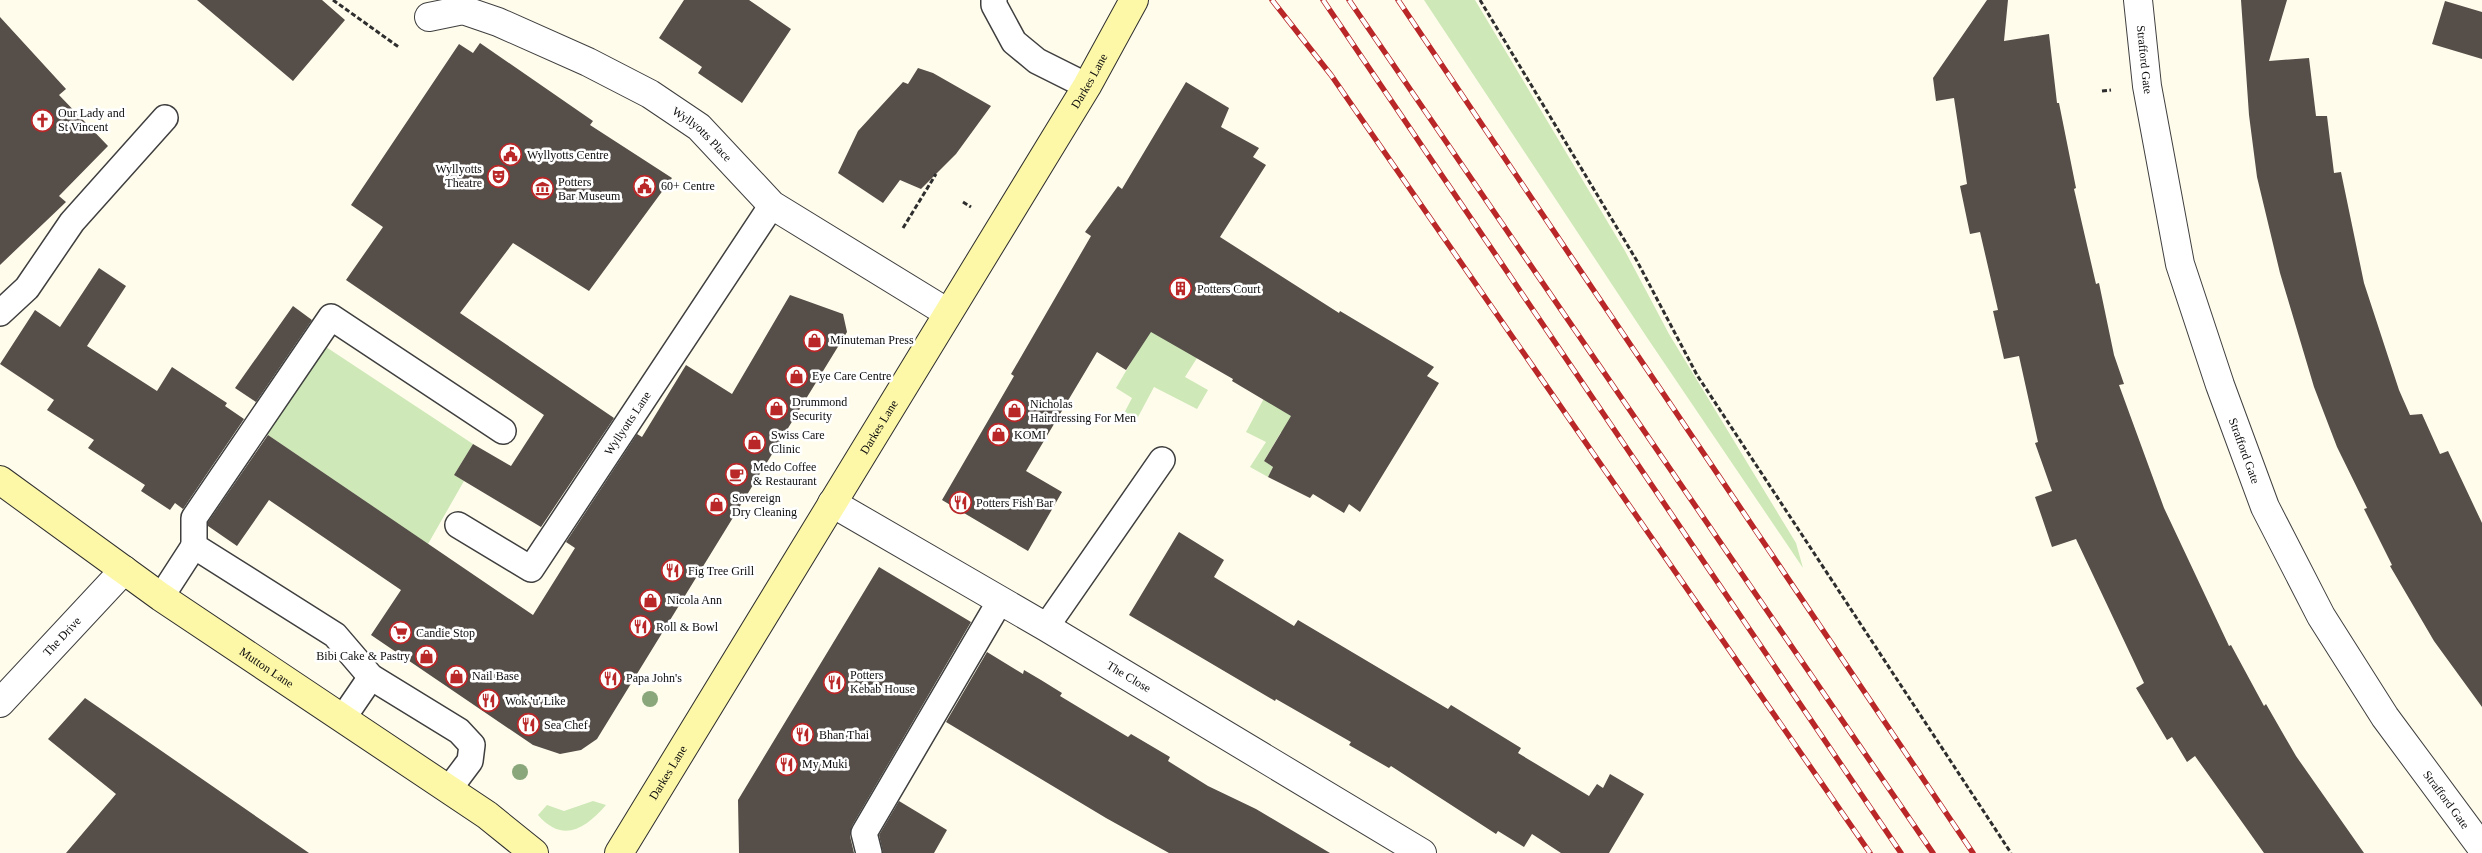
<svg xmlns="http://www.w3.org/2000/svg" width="2482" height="853" viewBox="0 0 2482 853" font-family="Georgia,serif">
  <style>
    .green { fill: #cee8b7 }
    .building { fill: #554e49 }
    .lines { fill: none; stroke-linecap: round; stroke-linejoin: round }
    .lane-casing { stroke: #3f3f3f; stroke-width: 28 }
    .street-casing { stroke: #3f3f3f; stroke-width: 30 }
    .secondary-casing { stroke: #2e2e2e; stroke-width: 30 }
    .path { stroke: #2e2e2e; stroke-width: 3; stroke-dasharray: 5 2.5; stroke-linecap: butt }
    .lane { stroke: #fff; stroke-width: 25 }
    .street { stroke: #fff; stroke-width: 28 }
    .secondary { stroke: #fdf7a8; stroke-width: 28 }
    .rail-casing { stroke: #b92728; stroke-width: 5.5 }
    .rail { stroke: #fff; stroke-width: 4; stroke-dasharray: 11; stroke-linecap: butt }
    .tree { fill: #8aa77b }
    .labels { text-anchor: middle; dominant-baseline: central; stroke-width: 5; stroke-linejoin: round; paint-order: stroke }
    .street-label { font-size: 12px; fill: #0c0c0c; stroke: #fff }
    .poi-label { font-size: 12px; fill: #0c0c0c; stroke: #fff; text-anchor: start }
  </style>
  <rect width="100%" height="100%" fill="#fffcec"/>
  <path class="green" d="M1424,0H1475L1625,251L1669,334L1796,543L1803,568L1648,339Z
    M1156,320L1197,358L1185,377L1208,390L1197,409L1154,387L1138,417L1120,421L1132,398L1116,388Z
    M323,345L473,444L454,475L464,481L428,544L262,431Z
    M1269,389L1306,411L1291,437L1281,432L1264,461L1273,467L1268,477L1250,467L1266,442L1246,432Z
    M593,801L606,805C586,828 563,844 538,815L547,805L564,811Z"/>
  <path class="building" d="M197,0H322L345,20L293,81Z
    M684,0H749L791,29L742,103L698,73L702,67L659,38Z
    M1987,0H2008L2004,41L2049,34L2057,103H2059L2076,188L2074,189L2096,284L2099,283L2114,355L2124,384L2119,385L2164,508L2229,646L2231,645L2264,706L2266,704L2296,756L2364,853H2264L2195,756L2187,762L2172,737L2167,740L2136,688L2144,683L2076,539L2052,547L2035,497L2052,491L2035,443L2038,442L2019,356L2004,359L1993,311L1998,310L1980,232L1970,234L1960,186L1967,184L1954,98L1936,101L1933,78Z
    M2241,0H2287L2269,61L2309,58L2316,116H2327L2334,173L2341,172L2364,283L2399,390L2410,415L2422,414L2440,454L2448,451L2482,523V707L2434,641L2390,566L2392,565L2364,509L2367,508L2337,447L2314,387L2280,273L2257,177L2249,115Z
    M2445,1L2482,12V59L2432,44Z
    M0,17L66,89L59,95L108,146L59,196L66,202L0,265Z
    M480,43L593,121L590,125L672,178L589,291L513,243L460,313L614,418L541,527L454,475L473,444L511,466L544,415L346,280L383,227L351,205L459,44L473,53Z
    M918,68L933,73L991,106L956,154L921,189L900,180L883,203L838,173L858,131L903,82L908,84Z
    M1186,82L1229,108L1221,127L1259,148L1253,157L1266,165L1220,237L1339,313L1340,311L1434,367L1427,376L1439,383L1360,512L1349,504L1344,513L1313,494L1310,498L1268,477L1273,467L1264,461L1291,416L1232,381L1233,379L1151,332L1126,370L1097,352L1026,471L1062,492L1028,551L942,500L1014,376L1011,374L1091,236L1085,232L1118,186L1122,189Z
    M99,268L126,286L87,346L157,391L172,367L227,403L225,406L244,419L183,509L175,503L170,510L141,491L145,485L88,448L94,440L47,410L54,400L0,364L35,310L60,327Z
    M790,295L843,314L847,332L597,739L581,750L560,754L533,745L371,635L401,590L269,500L237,546L208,526V522L268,435L533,615L575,548L566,542L637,434L642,437L686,365L732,394Z
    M293,306L312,320L256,402L235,388Z
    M1179,532L1224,560L1214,577L1294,626L1298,620L1448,709L1451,705L1521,748L1518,753L1589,796L1597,784L1603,788L1610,774L1644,794L1609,853H1561L1532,834L1524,847L1498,831L1496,834L1391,766L1389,768L1349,745L1351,742L1276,699L1275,701L1129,615Z
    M879,567L971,622L852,826L850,836L854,853H739L738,800Z
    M987,652L1023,674L1024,670L1041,680L1062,693L1060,696L1128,737L1131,734L1148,744L1170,757L1168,761L1208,786L1256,809L1330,853H1169L1106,818L946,722Z
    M85,698L309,853H66L116,794L48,739Z
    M899,801L947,830L934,853H883L879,835Z"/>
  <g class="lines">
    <defs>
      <g id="lane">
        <path d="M994,0V5L1014,42L1037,61L1087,86"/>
        <path d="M0,313L27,288L72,222L165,118"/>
        <path id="s1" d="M458,525L531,569L772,205"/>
        <path d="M161,597L194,546"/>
        <path d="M1046,627L1162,460"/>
        <path d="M343,718L371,677"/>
        <path d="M449,789L470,761L472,745L459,731L371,677L335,635L194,546V518L331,317L503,431"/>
        <path d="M869,853L864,833L1000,601"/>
      </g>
      <g id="street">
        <path id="s2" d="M2138,0L2147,86L2180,264L2220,385L2265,507L2321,616L2385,717L2482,848"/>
        <path id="s3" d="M429,17L463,10L498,22L588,62L650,94L699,127L772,205L948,313"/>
        <path id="s4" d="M832,503L1046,627L1422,853"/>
        <path id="s5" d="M0,703L124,570"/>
      </g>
      <g id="secondary">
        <path id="s6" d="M0,480L161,597L487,815L534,853"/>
        <path id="s7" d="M619,853L1087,86L1134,0"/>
      </g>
    </defs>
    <use href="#lane" class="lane-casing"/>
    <use href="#street" class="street-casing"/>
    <use href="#secondary" class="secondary-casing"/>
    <path class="path" d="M333,0L400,48
      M1480,0L1637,261L1697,375L2011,853
      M2102,91L2111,90
      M963,202L971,207
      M903,228L936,174"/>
    <use href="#lane" class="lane"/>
    <use href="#street" class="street"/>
    <use href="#secondary" class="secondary"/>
    <defs>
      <path id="rail" d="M1272,0L1331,75L1870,853
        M1323,0L1901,853
        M1349,0L1933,853
        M1398,0L1973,853"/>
    </defs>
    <use href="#rail" class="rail-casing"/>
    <use href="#rail" class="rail"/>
  </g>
  <g class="tree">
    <circle cx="650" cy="699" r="8"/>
    <circle cx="520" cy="772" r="8"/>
  </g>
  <defs>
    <symbol id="church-ring" viewBox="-11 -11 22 22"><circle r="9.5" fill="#fff" stroke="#b92728" stroke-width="1.5"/><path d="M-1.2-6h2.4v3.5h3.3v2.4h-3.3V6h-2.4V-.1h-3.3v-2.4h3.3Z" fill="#b92728"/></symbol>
    <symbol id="civic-ring" viewBox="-11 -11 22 22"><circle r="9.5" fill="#fff" stroke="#b92728" stroke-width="1.5"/><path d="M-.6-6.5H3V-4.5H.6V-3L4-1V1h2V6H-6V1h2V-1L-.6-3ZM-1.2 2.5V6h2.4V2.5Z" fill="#b92728"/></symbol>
    <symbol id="theatre-ring" viewBox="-11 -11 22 22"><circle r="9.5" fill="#fff" stroke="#b92728" stroke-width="1.5"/><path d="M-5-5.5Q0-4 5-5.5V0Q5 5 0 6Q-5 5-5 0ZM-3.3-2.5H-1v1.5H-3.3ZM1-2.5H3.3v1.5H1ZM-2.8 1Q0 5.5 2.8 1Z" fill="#b92728"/></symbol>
    <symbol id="museum-ring" viewBox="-11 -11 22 22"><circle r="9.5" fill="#fff" stroke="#b92728" stroke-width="1.5"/><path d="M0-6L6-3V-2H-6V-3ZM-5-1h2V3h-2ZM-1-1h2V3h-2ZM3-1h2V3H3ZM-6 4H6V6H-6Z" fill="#b92728"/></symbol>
    <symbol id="building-ring" viewBox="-11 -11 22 22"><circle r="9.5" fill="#fff" stroke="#b92728" stroke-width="1.5"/><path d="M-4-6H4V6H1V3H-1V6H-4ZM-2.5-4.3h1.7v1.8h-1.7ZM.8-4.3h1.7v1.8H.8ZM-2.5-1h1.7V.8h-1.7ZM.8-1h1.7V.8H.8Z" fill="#b92728"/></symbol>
    <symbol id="shop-ring" viewBox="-11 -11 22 22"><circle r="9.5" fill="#fff" stroke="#b92728" stroke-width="1.5"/><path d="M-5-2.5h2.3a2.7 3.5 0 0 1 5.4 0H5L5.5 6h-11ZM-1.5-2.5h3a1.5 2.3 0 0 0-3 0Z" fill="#b92728"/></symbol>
    <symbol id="cafe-ring" viewBox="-11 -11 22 22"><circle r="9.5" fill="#fff" stroke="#b92728" stroke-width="1.5"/><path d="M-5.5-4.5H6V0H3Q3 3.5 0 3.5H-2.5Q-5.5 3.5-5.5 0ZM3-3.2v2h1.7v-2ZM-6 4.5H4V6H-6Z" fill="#b92728"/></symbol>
    <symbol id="restaurant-ring" viewBox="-11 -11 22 22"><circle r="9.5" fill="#fff" stroke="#b92728" stroke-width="1.5"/><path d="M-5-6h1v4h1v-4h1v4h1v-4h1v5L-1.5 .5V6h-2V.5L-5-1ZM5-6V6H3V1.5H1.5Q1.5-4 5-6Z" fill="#b92728"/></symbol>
    <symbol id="supermarket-ring" viewBox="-11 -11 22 22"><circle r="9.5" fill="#fff" stroke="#b92728" stroke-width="1.5"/><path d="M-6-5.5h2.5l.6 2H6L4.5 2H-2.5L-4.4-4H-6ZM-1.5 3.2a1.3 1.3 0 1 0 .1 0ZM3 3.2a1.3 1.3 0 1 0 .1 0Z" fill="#b92728"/></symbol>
  </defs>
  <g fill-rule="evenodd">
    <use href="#church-ring" x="30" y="108" width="25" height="25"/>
    <use href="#civic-ring" x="498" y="142" width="25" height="25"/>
    <use href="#theatre-ring" x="486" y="164" width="25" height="25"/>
    <use href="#civic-ring" x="632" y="174" width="25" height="25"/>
    <use href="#museum-ring" x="530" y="176" width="25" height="25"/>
    <use href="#building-ring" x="1168" y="276" width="25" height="25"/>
    <use href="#shop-ring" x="802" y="328" width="25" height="25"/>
    <use href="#shop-ring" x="784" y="364" width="25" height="25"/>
    <use href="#shop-ring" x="764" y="396" width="25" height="25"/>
    <use href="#shop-ring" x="1002" y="398" width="25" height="25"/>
    <use href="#shop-ring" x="986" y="422" width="25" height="25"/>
    <use href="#shop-ring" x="742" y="430" width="25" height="25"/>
    <use href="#cafe-ring" x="724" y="462" width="25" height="25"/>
    <use href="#restaurant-ring" x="948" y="490" width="25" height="25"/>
    <use href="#shop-ring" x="704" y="492" width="25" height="25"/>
    <use href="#restaurant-ring" x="660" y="558" width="25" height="25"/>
    <use href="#shop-ring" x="638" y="588" width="25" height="25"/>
    <use href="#restaurant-ring" x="628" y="614" width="25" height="25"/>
    <use href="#supermarket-ring" x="388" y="620" width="25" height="25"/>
    <use href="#shop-ring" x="414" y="644" width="25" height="25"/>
    <use href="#shop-ring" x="444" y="664" width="25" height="25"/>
    <use href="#restaurant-ring" x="598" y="666" width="25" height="25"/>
    <use href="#restaurant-ring" x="822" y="670" width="25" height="25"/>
    <use href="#restaurant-ring" x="476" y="688" width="25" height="25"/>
    <use href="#restaurant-ring" x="516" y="712" width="25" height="25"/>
    <use href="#restaurant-ring" x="790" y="722" width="25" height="25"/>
    <use href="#restaurant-ring" x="774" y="752" width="25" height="25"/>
  </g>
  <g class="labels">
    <g class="street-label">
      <text stroke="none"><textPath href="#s2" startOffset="60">Strafford Gate</textPath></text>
      <text stroke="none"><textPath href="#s7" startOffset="904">Darkes Lane</textPath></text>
      <text stroke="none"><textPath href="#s3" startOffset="306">Wyllyotts Place</textPath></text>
      <text stroke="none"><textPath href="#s1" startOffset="260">Wyllyotts Lane</textPath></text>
      <text stroke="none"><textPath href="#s7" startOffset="499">Darkes Lane</textPath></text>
      <text stroke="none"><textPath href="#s2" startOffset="465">Strafford Gate</textPath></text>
      <text stroke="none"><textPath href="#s5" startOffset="91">The Drive</textPath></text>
      <text stroke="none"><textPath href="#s6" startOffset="326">Mutton Lane</textPath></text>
      <text stroke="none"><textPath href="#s4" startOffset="344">The Close</textPath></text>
      <text stroke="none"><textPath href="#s7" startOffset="94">Darkes Lane</textPath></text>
      <text stroke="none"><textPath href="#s2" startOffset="870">Strafford Gate</textPath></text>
    </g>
    <g class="poi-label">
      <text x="58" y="113">Our Lady and<tspan x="58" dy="14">St Vincent</tspan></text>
      <text x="527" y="155">Wyllyotts Centre</text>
      <text x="482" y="169" text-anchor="end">Wyllyotts<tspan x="482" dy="14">Theatre</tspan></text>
      <text x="558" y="182">Potters<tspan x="558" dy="14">Bar Museum</tspan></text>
      <text x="661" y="186">60+ Centre</text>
      <text x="1197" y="289">Potters Court</text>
      <text x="830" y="340">Minuteman Press</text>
      <text x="812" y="376">Eye Care Centre</text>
      <text x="792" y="402">Drummond<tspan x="792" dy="14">Security</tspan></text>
      <text x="1030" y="404">Nicholas<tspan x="1030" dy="14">Hairdressing For Men</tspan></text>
      <text x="771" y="435">Swiss Care<tspan x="771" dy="14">Clinic</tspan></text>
      <text x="1014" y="435">KOMI</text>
      <text x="753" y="467">Medo Coffee<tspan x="753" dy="14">&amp; Restaurant</tspan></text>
      <text x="732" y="498">Sovereign<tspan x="732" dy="14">Dry Cleaning</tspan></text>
      <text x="976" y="503">Potters Fish Bar</text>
      <text x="688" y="571">Fig Tree Grill</text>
      <text x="667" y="600">Nicola Ann</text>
      <text x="656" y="627">Roll &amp; Bowl</text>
      <text x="416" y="633">Candie Stop</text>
      <text x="410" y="656" text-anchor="end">Bibi Cake &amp; Pastry</text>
      <text x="850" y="675">Potters<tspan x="850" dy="14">Kebab House</tspan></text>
      <text x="472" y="676">Nail Base</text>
      <text x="626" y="678">Papa John's</text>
      <text x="505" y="701">Wok 'u' Like</text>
      <text x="544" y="725">Sea Chef</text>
      <text x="819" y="735">Bhan Thai</text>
      <text x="802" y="764">My Muki</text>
    </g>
  </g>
</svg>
